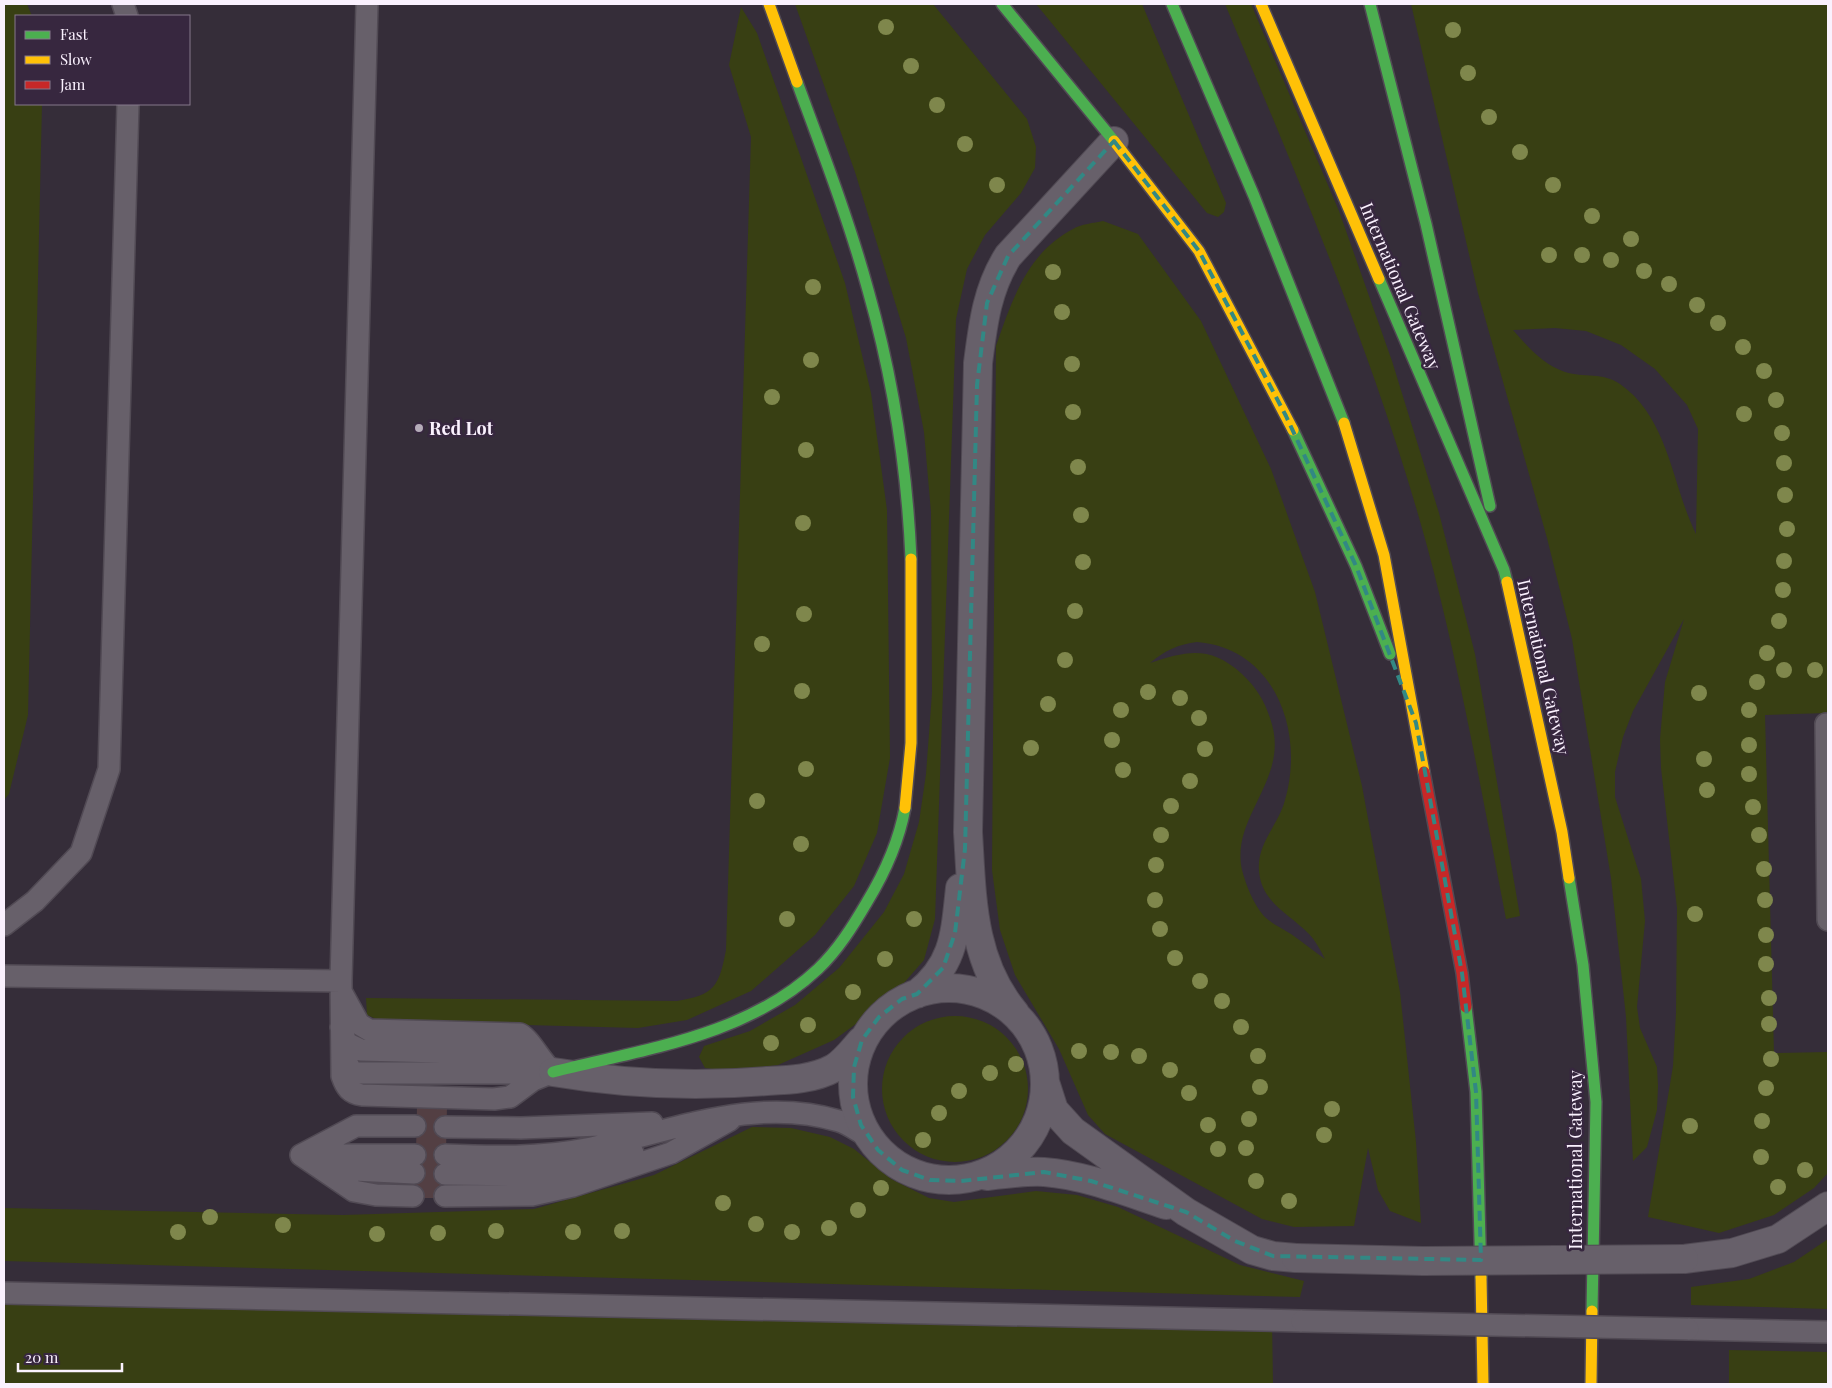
<svg xmlns="http://www.w3.org/2000/svg" width="1832" height="1388" viewBox="0 0 1832 1388" font-family="'Playfair Display',serif">
  <style>
    .green { fill: #383f13; fill-rule: evenodd }
    .building { fill: #533f43 }
    .lines { fill: none; stroke-linecap: round; stroke-linejoin: round }
    .lane-casing { stroke: #514a54; stroke-width: 24 }
    .street-casing { stroke: #514a54; stroke-width: 30 }
    .fast-casing { stroke: #514a54; stroke-width: 14 }
    .slow-casing { stroke: #514a54; stroke-width: 14 }
    .jam-casing { stroke: #514a54; stroke-width: 14 }
    .lane { stroke: #67606a; stroke-width: 21 }
    .street { stroke: #67606a; stroke-width: 28 }
    .fast { stroke: #4caf50; stroke-width: 11 }
    .slow { stroke: #ffc107; stroke-width: 11 }
    .jam { stroke: #c62828; stroke-width: 11 }
    .lane-bridge-casing { stroke: #514a54; stroke-width: 24; stroke-linecap: butt }
    .street-bridge-casing { stroke: #514a54; stroke-width: 30; stroke-linecap: butt }
    .lane-bridge { stroke: #67606a; stroke-width: 21 }
    .street-bridge { stroke: #67606a; stroke-width: 28 }
    .tree { fill: #7f874c }
    .marked { fill: none; stroke: #328884; stroke-width: 4; stroke-dasharray: 10 6; stroke-linejoin: round }
    .poi-dot { fill: #b5acb9; stroke: #37273f; stroke-width: 2 }
    .labels { text-anchor: middle; dominant-baseline: central; stroke-width: 5; stroke-linejoin: round; paint-order: stroke }
    .street-label { font-size: 18px; fill: #faf1fe; stroke: #37273f }
    .poi-label { font-size: 18px; font-weight: bold; fill: #faf1fe; stroke: #37273f; text-anchor: start }
  </style>
  <rect width="100%" height="100%" fill="#352d39"/>
  <path class="green" d="M4,4H27L32,16H16V104H42L28,715L9,794L4,800Z
    M795,4H933L1027,119L1036,147L1035,168L1021,193L985,235L967,269L956,319L935,919L924,960L890,999L834,1040L778,1065L727,1071L705,1068L699,1057L704,1046L750,1031L795,1005L839,968L884,912L904,874L919,822L926,774L932,693L931,512L924,432L906,338L855,172Z
    M1036,4H1142L1226,203L1224,212L1218,217L1207,213Z
    M1225,4H1251L1339,211L1392,361L1439,513L1475,654L1520,916L1506,919C1482,795 1460,669 1427,546C1376,360 1299,181 1225,4Z
    M1411,4H1828V713L1765,715L1774,1053L1828,1052V1173L1814,1188L1774,1215L1719,1233L1648,1217L1673,1066L1676,1013L1677,908L1661,768L1660,739L1665,682L1684,619L1633,711L1623,737L1615,772V797L1641,879L1645,921L1637,1007L1640,1028L1657,1067L1658,1086L1657,1110L1647,1147L1633,1161L1626,1017L1611,878L1572,639L1547,538L1478,293ZM1555,328L1586,331L1621,345L1655,369L1687,405L1698,429L1696,534C1672,486 1669,418 1620,384C1603,372 1584,378 1565,372C1543,365 1528,347 1513,330Z
    M741,7L757,33L845,283L871,393L887,510L890,758L877,833L854,886L815,935L751,991L687,1020L638,1028L381,1021L367,1015L366,998L677,1001C714,995 719,987 726,950L751,137L729,65Z
    M1103,221L1138,234L1201,321L1271,469L1315,592L1362,786L1400,992L1416,1142L1421,1223L1390,1211L1378,1190L1368,1148L1354,1226L1294,1227L1262,1219L1105,1134L1088,1115L1059,1049L1015,975L1000,930L992,870L996,346C1012,300 1027,253 1073,229C1081,224 1094,223 1103,221ZM1197,642C1275,648 1305,732 1285,800C1278,827 1253,846 1260,878C1266,905 1291,915 1309,934C1315,940 1321,951 1325,959C1313,951 1303,942 1291,934C1282,928 1270,923 1263,915C1253,903 1246,885 1242,870C1230,815 1292,779 1270,718C1264,700 1256,687 1242,674C1210,645 1187,651 1150,663C1164,651 1179,644 1197,642Z
    M882 1089a73 73 0 1 1 146 0a73 73 0 1 1-146 0Z
    M752,1127L791,1128L830,1137L854,1149L891,1179L929,1198L954,1202L1036,1191L1077,1195L1118,1207L1240,1265L1304,1281L1300,1297L4,1261V1208L343,1215L534,1209L654,1175Z
    M1828,1239V1309L1691,1305V1287L1749,1279L1794,1262Z
    M4,1293L1272,1320L1273,1384H4Z
    M1729,1350L1828,1352V1384H1729Z"/>
  <path class="building" d="M417,1106H447L445,1198H415Z"/>
  <g class="lines">
    <defs>
      <path id="lane" d="M123,4L127,16
        M367,4L341,981L342,1076C346,1088 350,1093 362,1095L494,1099L510,1097L533,1080L553,1072
        M1826,724L1828,920
        M4,925L35,901L81,853L109,769L128,104
        M4,976L341,981
        M342,993L359,1024L369,1030L520,1034C531,1040 541,1062 553,1072
        M341,1027L346,1043L361,1050L525,1054L540,1060
        M342,1052L351,1071L357,1073H545
        M445,1127L521,1128L652,1123
        M301,1155L354,1191L376,1195L413,1196
        M301,1155L356,1126H415
        M329,1155H415
        M445,1155C491,1157 541,1158 586,1149C669,1133 753,1095 839,1121C849,1124 859,1132 869,1137
        M318,1160L355,1170L414,1173
        M445,1174L522,1175L569,1170L633,1153
        M445,1196L532,1195L573,1186L671,1153L730,1120
        M4,1293L1302,1321
        M1688,1329L1828,1332"/>
      <path id="street" d="M853 1084a96 96 0 1 1 192 0a96 96 0 1 1-192 0Z
        M917,994C955,964 955,933 960,888
        M1015,1013C971,961 972,896 968,832L978,363C983,324 987,289 1008,256L1114,141
        M553,1072C624,1084 696,1087 767,1081C790,1080 814,1079 834,1068C845,1061 853,1050 861,1041
        M1045,1082L1054,1110L1073,1131L1186,1212L1252,1250L1273,1256L1296,1258
        M987,1176C1005,1174 1025,1171 1044,1172C1085,1175 1127,1192 1166,1205
        M1684,1259L1732,1253L1778,1239L1828,1206"/>
      <path id="fast" d="M1002,4L1114,141
        M1172,4L1254,196L1344,423
        M1370,4L1426,224L1490,506
        M797,82C822,150 849,220 868,290C893,378 907,467 911,559
        M1379,279L1504,570L1507,582
        M1293,430L1356,566L1390,654
        M1569,878L1583,965L1596,1102L1592,1311
        M1466,1007L1476,1092L1481,1277
        M553,1072C644,1049 747,1036 818,969C838,950 853,926 867,902C884,874 899,841 905,808"/>
      <path id="slow" d="M769,4L797,82
        M1261,4L1379,279
        M1114,141L1199,251L1293,430
        M1344,423L1384,555L1424,772
        M1507,582L1562,832L1569,878
        M905,808L911,743V559
        M1481,1277L1483,1384
        M1591,1384L1592,1311"/>
      <path id="jam" d="M1424,772L1462,973L1466,1007"/>
    </defs>
    <use href="#lane" class="lane-casing"/>
    <use href="#street" class="street-casing"/>
    <use href="#fast" class="fast-casing"/>
    <use href="#slow" class="slow-casing"/>
    <use href="#jam" class="jam-casing"/>
    <use href="#lane" class="lane"/>
    <use href="#street" class="street"/>
    <use href="#fast" class="fast"/>
    <use href="#slow" class="slow"/>
    <use href="#jam" class="jam"/>
    <defs>
      <path id="lane-bridge" d="M1302,1321L1688,1329"/>
      <path id="street-bridge" d="M1296,1258L1423,1261L1684,1259"/>
    </defs>
    <use href="#lane-bridge" class="lane-bridge-casing"/>
    <use href="#street-bridge" class="street-bridge-casing"/>
    <use href="#lane-bridge" class="lane-bridge"/>
    <use href="#street-bridge" class="street-bridge"/>
  </g>
  <g class="tree">
    <circle cx="886" cy="27" r="8"/>
    <circle cx="1453" cy="30" r="8"/>
    <circle cx="911" cy="66" r="8"/>
    <circle cx="1468" cy="73" r="8"/>
    <circle cx="937" cy="105" r="8"/>
    <circle cx="1489" cy="117" r="8"/>
    <circle cx="965" cy="144" r="8"/>
    <circle cx="1520" cy="152" r="8"/>
    <circle cx="997" cy="185" r="8"/>
    <circle cx="1553" cy="185" r="8"/>
    <circle cx="1592" cy="216" r="8"/>
    <circle cx="1631" cy="239" r="8"/>
    <circle cx="1549" cy="255" r="8"/>
    <circle cx="1582" cy="255" r="8"/>
    <circle cx="1611" cy="260" r="8"/>
    <circle cx="1644" cy="271" r="8"/>
    <circle cx="1053" cy="272" r="8"/>
    <circle cx="1669" cy="284" r="8"/>
    <circle cx="813" cy="287" r="8"/>
    <circle cx="1697" cy="305" r="8"/>
    <circle cx="1062" cy="312" r="8"/>
    <circle cx="1718" cy="323" r="8"/>
    <circle cx="1743" cy="347" r="8"/>
    <circle cx="811" cy="360" r="8"/>
    <circle cx="1072" cy="364" r="8"/>
    <circle cx="1764" cy="371" r="8"/>
    <circle cx="772" cy="397" r="8"/>
    <circle cx="1776" cy="400" r="8"/>
    <circle cx="1073" cy="412" r="8"/>
    <circle cx="1744" cy="414" r="8"/>
    <circle cx="1782" cy="433" r="8"/>
    <circle cx="806" cy="450" r="8"/>
    <circle cx="1784" cy="463" r="8"/>
    <circle cx="1078" cy="467" r="8"/>
    <circle cx="1785" cy="495" r="8"/>
    <circle cx="1081" cy="515" r="8"/>
    <circle cx="803" cy="523" r="8"/>
    <circle cx="1787" cy="529" r="8"/>
    <circle cx="1784" cy="561" r="8"/>
    <circle cx="1083" cy="562" r="8"/>
    <circle cx="1783" cy="590" r="8"/>
    <circle cx="1075" cy="611" r="8"/>
    <circle cx="804" cy="614" r="8"/>
    <circle cx="1779" cy="621" r="8"/>
    <circle cx="762" cy="644" r="8"/>
    <circle cx="1767" cy="653" r="8"/>
    <circle cx="1065" cy="660" r="8"/>
    <circle cx="1784" cy="670" r="8"/>
    <circle cx="1815" cy="670" r="8"/>
    <circle cx="1757" cy="682" r="8"/>
    <circle cx="802" cy="691" r="8"/>
    <circle cx="1148" cy="692" r="8"/>
    <circle cx="1699" cy="693" r="8"/>
    <circle cx="1180" cy="698" r="8"/>
    <circle cx="1048" cy="704" r="8"/>
    <circle cx="1121" cy="710" r="8"/>
    <circle cx="1749" cy="710" r="8"/>
    <circle cx="1199" cy="718" r="8"/>
    <circle cx="1112" cy="740" r="8"/>
    <circle cx="1749" cy="745" r="8"/>
    <circle cx="1031" cy="748" r="8"/>
    <circle cx="1205" cy="749" r="8"/>
    <circle cx="1704" cy="759" r="8"/>
    <circle cx="806" cy="769" r="8"/>
    <circle cx="1123" cy="770" r="8"/>
    <circle cx="1749" cy="774" r="8"/>
    <circle cx="1190" cy="781" r="8"/>
    <circle cx="1707" cy="790" r="8"/>
    <circle cx="757" cy="801" r="8"/>
    <circle cx="1171" cy="806" r="8"/>
    <circle cx="1753" cy="807" r="8"/>
    <circle cx="1161" cy="835" r="8"/>
    <circle cx="1759" cy="835" r="8"/>
    <circle cx="801" cy="844" r="8"/>
    <circle cx="1156" cy="865" r="8"/>
    <circle cx="1764" cy="869" r="8"/>
    <circle cx="1155" cy="900" r="8"/>
    <circle cx="1765" cy="900" r="8"/>
    <circle cx="1695" cy="914" r="8"/>
    <circle cx="787" cy="919" r="8"/>
    <circle cx="914" cy="919" r="8"/>
    <circle cx="1160" cy="929" r="8"/>
    <circle cx="1766" cy="935" r="8"/>
    <circle cx="1175" cy="958" r="8"/>
    <circle cx="885" cy="959" r="8"/>
    <circle cx="1766" cy="964" r="8"/>
    <circle cx="1200" cy="981" r="8"/>
    <circle cx="853" cy="992" r="8"/>
    <circle cx="1769" cy="998" r="8"/>
    <circle cx="1222" cy="1001" r="8"/>
    <circle cx="1769" cy="1024" r="8"/>
    <circle cx="808" cy="1025" r="8"/>
    <circle cx="1241" cy="1027" r="8"/>
    <circle cx="771" cy="1043" r="8"/>
    <circle cx="1079" cy="1051" r="8"/>
    <circle cx="1111" cy="1052" r="8"/>
    <circle cx="1139" cy="1056" r="8"/>
    <circle cx="1258" cy="1056" r="8"/>
    <circle cx="1771" cy="1059" r="8"/>
    <circle cx="1016" cy="1064" r="8"/>
    <circle cx="1170" cy="1070" r="8"/>
    <circle cx="990" cy="1073" r="8"/>
    <circle cx="1260" cy="1087" r="8"/>
    <circle cx="1766" cy="1088" r="8"/>
    <circle cx="959" cy="1091" r="8"/>
    <circle cx="1189" cy="1093" r="8"/>
    <circle cx="1332" cy="1109" r="8"/>
    <circle cx="939" cy="1113" r="8"/>
    <circle cx="1249" cy="1119" r="8"/>
    <circle cx="1762" cy="1121" r="8"/>
    <circle cx="1208" cy="1125" r="8"/>
    <circle cx="1690" cy="1126" r="8"/>
    <circle cx="1324" cy="1135" r="8"/>
    <circle cx="923" cy="1140" r="8"/>
    <circle cx="1246" cy="1148" r="8"/>
    <circle cx="1218" cy="1149" r="8"/>
    <circle cx="1761" cy="1157" r="8"/>
    <circle cx="1805" cy="1170" r="8"/>
    <circle cx="1256" cy="1181" r="8"/>
    <circle cx="1778" cy="1187" r="8"/>
    <circle cx="881" cy="1188" r="8"/>
    <circle cx="1289" cy="1201" r="8"/>
    <circle cx="723" cy="1203" r="8"/>
    <circle cx="858" cy="1210" r="8"/>
    <circle cx="210" cy="1217" r="8"/>
    <circle cx="756" cy="1224" r="8"/>
    <circle cx="283" cy="1225" r="8"/>
    <circle cx="829" cy="1228" r="8"/>
    <circle cx="496" cy="1231" r="8"/>
    <circle cx="622" cy="1231" r="8"/>
    <circle cx="178" cy="1232" r="8"/>
    <circle cx="573" cy="1232" r="8"/>
    <circle cx="792" cy="1232" r="8"/>
    <circle cx="438" cy="1233" r="8"/>
    <circle cx="377" cy="1234" r="8"/>
  </g>
  <path class="marked" d="M1114,141L1199,251L1286,416L1356,566L1416,723L1462,973L1476,1092L1481,1260L1273,1256L1235,1241L1186,1212L1091,1181L1044,1172L961,1181L930,1180L902,1170L878,1150L861,1125L853,1097L854,1067L862,1040L879,1017L902,999L917,994L943,968L955,933L965,849L977,385L987,303L1008,256Z"/>
  <circle class="poi-dot" cx="419" cy="428" r="5"/>
  <g class="labels">
    <g class="street-label">
      <text transform="translate(1401 286) rotate(67)">International Gateway</text>
      <text transform="translate(1544 667) rotate(77)">International Gateway</text>
      <text transform="translate(1575 1160) rotate(-90)">International Gateway</text>
    </g>
    <g class="poi-label">
      <text x="429" y="428">Red Lot</text>
    </g>
  </g>
  <rect width="1832" height="1388" fill="none" stroke="#faf1fe" stroke-width="10"/>
  <rect x="15" y="15" width="175" height="90" fill="#37273f" stroke="#85788b"/>
  <rect x="25" y="31" width="25" height="8" fill="#4caf50" stroke="#85788b"/>
  <text x="60" y="40" font-size="15" fill="#faf1fe">Fast</text>
  <rect x="25" y="56" width="25" height="8" fill="#ffc107" stroke="#85788b"/>
  <text x="60" y="65" font-size="15" fill="#faf1fe">Slow</text>
  <rect x="25" y="81" width="25" height="8" fill="#c62828" stroke="#85788b"/>
  <text x="60" y="90" font-size="15" fill="#faf1fe">Jam</text>
  <path d="M18 1363v8h104v-8" fill="none" stroke="#faf1fe" stroke-width="2.5"/>
  <text x="25" y="1363" font-size="15" fill="#faf1fe" stroke="#37273f" stroke-width="4" paint-order="stroke">20 m</text>
</svg>
